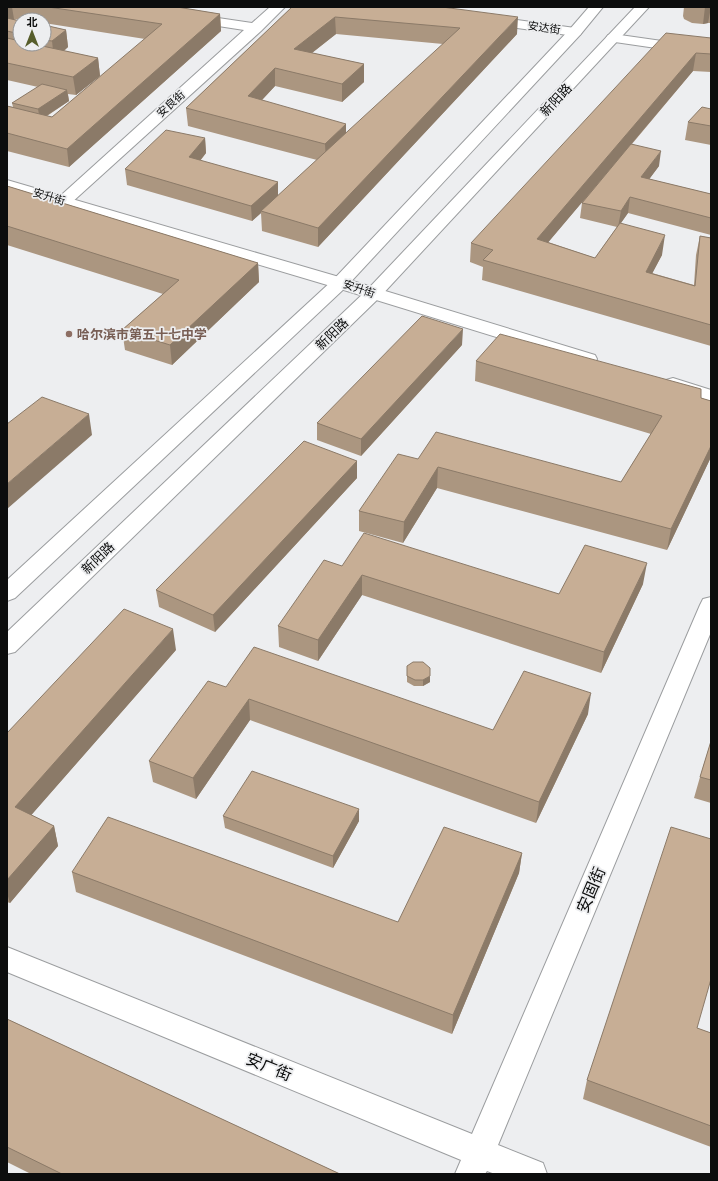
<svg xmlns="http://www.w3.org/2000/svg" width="718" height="1181" viewBox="0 0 718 1181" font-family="Raleway,'Noto Sans SC',sans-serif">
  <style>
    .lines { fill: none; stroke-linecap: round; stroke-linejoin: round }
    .minor-casing { stroke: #9b9d9f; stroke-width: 2 }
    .major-casing { stroke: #9b9d9f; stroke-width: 2 }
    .highway-casing { stroke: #9b9d9f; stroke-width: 2 }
    .minor { fill: #fff; fill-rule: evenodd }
    .major { fill: #fff; fill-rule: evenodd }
    .highway { fill: #fff; fill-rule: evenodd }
    .wall { fill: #ab9680; fill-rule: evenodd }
    .shaded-wall { fill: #8b7a68 }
    .building { fill: #c7ae95; stroke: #8b7a68 }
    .education-dot { fill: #8d6e63; stroke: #edeef0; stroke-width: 1.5 }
    .labels { text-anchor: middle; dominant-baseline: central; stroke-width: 3.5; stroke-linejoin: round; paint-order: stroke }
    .far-street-label { font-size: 11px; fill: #0c0d0d; stroke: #edeef0 }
    .street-label { font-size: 13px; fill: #0c0d0d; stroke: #edeef0 }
    .education-label { font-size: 13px; font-weight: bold; fill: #785e54; stroke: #edeef0; text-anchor: start }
    .near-street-label { font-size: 16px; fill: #0c0d0d; stroke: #edeef0 }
  </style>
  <rect width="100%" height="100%" fill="#edeef0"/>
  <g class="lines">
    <defs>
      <path id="minor" d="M270,7H285L261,31L70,204L64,206L58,204L56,201L58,198L244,30L186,21L184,18L186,15L191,14L252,23Z
        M487,16L575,28L580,29L582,32L580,35L575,36L482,23L480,20L482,17Z
        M613,34L711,48V56L608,41L606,38L608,35Z
        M711,597V632L498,1145L543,1163L547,1174H495L487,1171L485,1174H455L461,1160L7,972V947L472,1134L700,605L703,599Z"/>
      <path id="major" d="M7,180L346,279L595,355L597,359L595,363L588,365L581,363L334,287L7,190Z
        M673,378L711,390V402L666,388L664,384L666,380Z"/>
      <path id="highway" d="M589,7H603L580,35L346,287L15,598L7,601V580L334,279L570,29Z
        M635,7H649L379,298L15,652L7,654V632L367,290Z"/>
    </defs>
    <use href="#minor" class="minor-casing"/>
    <use href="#major" class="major-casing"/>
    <use href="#highway" class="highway-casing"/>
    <use href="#minor" class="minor"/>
    <use href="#major" class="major"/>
    <use href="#highway" class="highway"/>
  </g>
  <path class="wall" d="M7,7H177L220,14L221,31L69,167L7,151V106L13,107L12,103L38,87L7,80ZM13,19H14L23,20H44V23L145,39L52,117L47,116L69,101L68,94L76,95L100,76L98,58L64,51L68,47L66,30L44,25V44H20V21Z
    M292,7L517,34L318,247L262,231L261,213L252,221L127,185L125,169L205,138L206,153L200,161L278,182V196L317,160L188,126L186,108ZM336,34L443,44L346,134L262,100L275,86L342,102L364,82V64L312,53Z
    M684,7H711V23H708L703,24L692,23L684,19L683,16Z
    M711,38V72L693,71L632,144L659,166L649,179L711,194V235L628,213L621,223L662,255L652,273L694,285L696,255L700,236L711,238V346L482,280L483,267L470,262L471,243ZM583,201L582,203L580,218L617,227L595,258L548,242Z
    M711,109V145L685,140L688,122Z
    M7,186L258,263L259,282L172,365L125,350L122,330L163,294L7,245Z
    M462,345L361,456L317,440V423Z
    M476,361L701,398L711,401V457L667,550L437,488L403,543L359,531V511L418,459L621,482L651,434L475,381Z
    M357,461V478L215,632L159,607L156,590Z
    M342,566L559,594L643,584L601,673L362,595L318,661L279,647L278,626Z
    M176,650L31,815L54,826L58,846L10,903L7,902V733Z
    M407,666L430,682L423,686H414L407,682Z
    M226,687L493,730L588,714L536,823L250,720L196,799L153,782L149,761Z
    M711,741V803L694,798L700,777Z
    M223,816L359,821L333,868L225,828Z
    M522,853L519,873L452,1034L76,892L72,872L398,922Z
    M7,1019L340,1174H31L7,1162Z
    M697,1028L711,1033V1147L583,1099L587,1080Z"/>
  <path class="shaded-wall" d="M7,7H12L14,19L7,24Z
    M705,7H711L708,23L703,24Z
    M220,14L221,31L69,167L67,149Z
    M335,17L336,34L294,67V49Z
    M518,17L517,34L318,247V228Z
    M66,30L68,47L54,59L52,41Z
    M696,53L693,71L535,258L537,239Z
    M98,58L100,76L76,95L73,77Z
    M364,64V82L342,102V84Z
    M275,68V86L249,114L248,96Z
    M67,90L69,101L40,120L38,109Z
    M346,124V143L326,162L325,144Z
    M205,138L206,153L190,173L189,157Z
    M661,151L659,166L639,193L641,177Z
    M278,182V197L261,211V213L252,221L251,206Z
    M630,197L628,213L618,227L621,211Z
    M665,235L662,255L643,291L646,272Z
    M258,263L259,282L172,365L170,345Z
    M463,329L462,345L361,456V439Z
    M89,414L92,435L7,509V484Z
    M711,446V457L667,550L671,529Z
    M357,461V478L215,632L213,615Z
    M438,467L437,488L403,543L404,522Z
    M647,563L643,584L601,673L604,652Z
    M362,575V595L318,661V640Z
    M173,629L176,650L20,828L15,807Z
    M430,676V682L423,686V680Z
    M591,693L588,714L536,823L539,802Z
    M249,699L250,720L196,799L193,778Z
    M359,809V821L333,868V856Z
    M54,826L58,846L10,903L7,893V880Z
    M522,853L519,873L452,1034L453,1015Z"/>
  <path class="building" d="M48,7H177L220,14L67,149L7,133V106L52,117L162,24Z
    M292,7H442L518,17L318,228L261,211L460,28L335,17L294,49L364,64L342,84L275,68L248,96L346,124L325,144L186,108Z
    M7,18L20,21V34L7,31Z
    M44,25L66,30L52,41L44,40Z
    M666,33L711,38V54L696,53L537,239L595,258L620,223L665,235L646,272L695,286L700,236L711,238V325L483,260L493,250L471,243Z
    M7,38L20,41V44H33L98,58L73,77L7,63Z
    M42,84L67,90L38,109L12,103Z
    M702,107L711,109V126L688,122Z
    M166,130L205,138L189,157L278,182L251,206L125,169Z
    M631,144L661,151L641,177L711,194V218L630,197L621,211L582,203Z
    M7,186L258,263L170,345L122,330L179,280L7,226Z
    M422,316L463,329L361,439L317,423Z
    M500,334L701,389V398L711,401V446L671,529L438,467L404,522L359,511L398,454L418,459L436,432L621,482L662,416L476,361Z
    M42,397L89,414L7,484V424Z
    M304,441L357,461L213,615L156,590Z
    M364,533L559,594L585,545L647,563L604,652L362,575L318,640L278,626L324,560L342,566Z
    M124,609L173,629L15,807L54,826L7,880V733Z
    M254,647L493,730L524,671L591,693L539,802L249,699L193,778L149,761L208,681L226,687Z
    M413,662H423L430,668V676L423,680H415L407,676V666Z
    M711,741V780L700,777Z
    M252,771L359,809L333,856L223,816Z
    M108,817L398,922L444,827L522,853L453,1015L72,872Z
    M671,827L711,839V979L697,1028L711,1033V1126L587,1080Z
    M7,1019L340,1174H62L7,1147Z"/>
  <circle class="education-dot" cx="69" cy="334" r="4"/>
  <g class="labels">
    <g class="far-street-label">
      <text transform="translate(544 28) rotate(8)">安达街</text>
      <text transform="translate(171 104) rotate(-42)">安良街</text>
      <text transform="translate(49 197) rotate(16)">安升街</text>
      <text transform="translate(359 289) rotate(19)">安升街</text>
    </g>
    <g class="street-label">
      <text transform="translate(556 100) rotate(-47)">新阳路</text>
      <text transform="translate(332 334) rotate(-44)">新阳路</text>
      <text transform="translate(98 558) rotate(-44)">新阳路</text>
    </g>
    <g class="education-label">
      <text x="77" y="334">哈尔滨市第五十七中学</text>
    </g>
    <g class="near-street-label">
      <text transform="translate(591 890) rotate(-67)">安固街</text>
      <text transform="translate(269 1067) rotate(22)">安广街</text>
    </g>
  </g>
  <rect width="718" height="1181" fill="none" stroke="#0c0d0d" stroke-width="16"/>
  <g transform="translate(32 32)"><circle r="19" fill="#edeef0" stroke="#939495"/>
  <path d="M0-3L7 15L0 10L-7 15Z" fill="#565d2b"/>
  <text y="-6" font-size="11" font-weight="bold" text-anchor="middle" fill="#0c0d0d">北</text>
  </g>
</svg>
